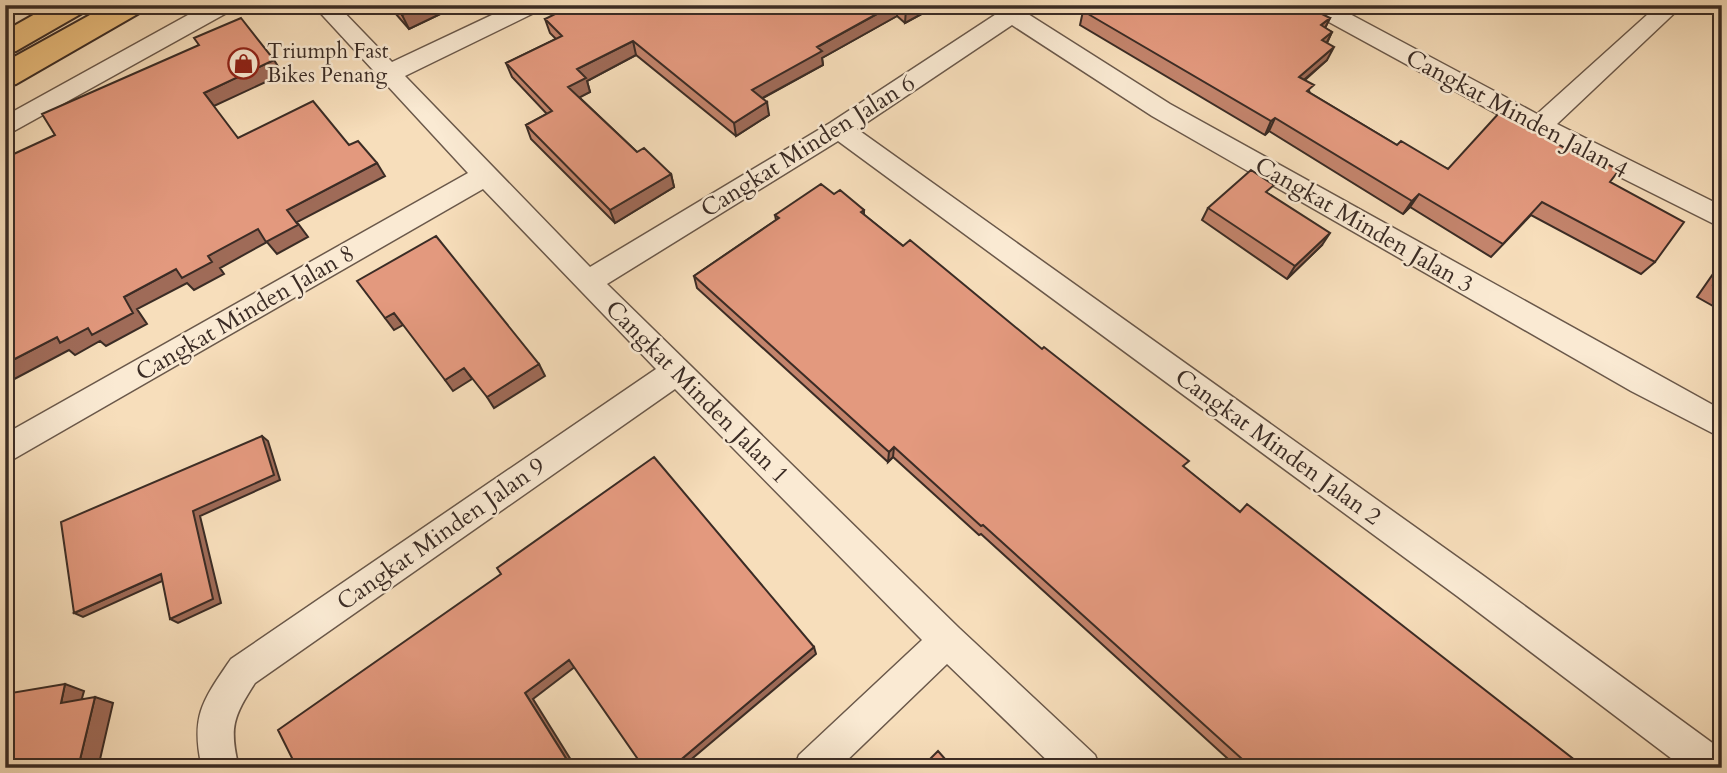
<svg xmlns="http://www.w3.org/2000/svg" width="1727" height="773" viewBox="0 0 1727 773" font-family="Cardo,serif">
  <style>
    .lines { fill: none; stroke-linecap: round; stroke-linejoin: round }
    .street-casing { stroke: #6a584a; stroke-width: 3 }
    .highway-casing { stroke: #3b2c25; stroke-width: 4 }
    .street { fill: #faead3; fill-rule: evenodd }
    .highway { fill: #ecbf7e; fill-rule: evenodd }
    .wall { fill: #c3846c; stroke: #3b2c25; stroke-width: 2 }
    .shaded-wall { fill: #9f6b58; stroke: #3b2c25; stroke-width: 2 }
    .building { fill: #e3997e; stroke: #3b2c25; stroke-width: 2 }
    .labels { text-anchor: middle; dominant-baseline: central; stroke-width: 5; stroke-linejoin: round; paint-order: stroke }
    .far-poi-label { font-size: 21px; fill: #3b2c25; stroke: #faead3; text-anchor: start }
    .street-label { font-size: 24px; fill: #3b2c25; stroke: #faead3 }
  </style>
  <rect width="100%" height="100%" fill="#f7debb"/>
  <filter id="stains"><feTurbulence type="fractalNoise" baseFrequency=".00286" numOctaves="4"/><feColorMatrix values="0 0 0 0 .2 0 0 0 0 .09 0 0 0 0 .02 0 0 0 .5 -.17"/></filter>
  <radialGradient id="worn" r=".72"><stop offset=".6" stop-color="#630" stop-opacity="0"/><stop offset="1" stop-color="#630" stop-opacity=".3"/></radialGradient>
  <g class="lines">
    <defs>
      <path id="street" d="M206,5H235L232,10L5,136V116Z
        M313,5H337L392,62L513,5H543L540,10L405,76L590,267L830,123L1010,5H1037L1028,14L1170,104L1722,410V438L1631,391L1152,116L1012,25L857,129L1481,574L1722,750V768H1684L1457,596L838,141L607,284L959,628L1095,755L1100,768H1055L947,664L839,768H794L799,755L922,640L675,389L255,683C233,717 229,728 239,768H202C190,716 203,700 231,659L656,369L483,189L5,464V434L468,173Z
        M1304,5H1333L1537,114L1658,5H1683L1557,124L1722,206V228L1530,132L1307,10Z"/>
      <path id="highway" d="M51,5H88L84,12L16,51L5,54V31Z
        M108,5H145L141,12L16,84L5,87V62Z"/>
    </defs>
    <use href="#street" class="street-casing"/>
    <use href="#highway" class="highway-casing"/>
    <use href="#street" class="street"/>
    <use href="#highway" class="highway"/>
  </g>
  <path class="wall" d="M388,5H459L409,29Z
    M794,5H938L905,23L897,16L822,58L823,65L763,98L769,115L736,136L636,55L587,81L590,92L579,97L637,152L671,174L674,187L615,223L531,139L526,125L547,114L512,77L506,63L556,39L550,33L545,19L788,8Z
    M1083,11L1330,18L1325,28L1332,32L1327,43V60L1305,80L1310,93L1397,145L1448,169L1610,182L1655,262L1641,274L1531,215L1491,257L1410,207L1403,214L1269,131L1265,135L1080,25Z
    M834,194L864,210V215L1240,512L1585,768H1238L981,534L979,535L893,457L888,462L697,288L694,276L776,220L775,215Z
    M1269,194L1322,245L1287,279L1202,220L1208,208Z
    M1722,261V311L1697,297Z"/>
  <path class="shaded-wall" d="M423,5H459L409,29L402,15Z
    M893,5H898L897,16L822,58L823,65L753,103L752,90L817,47Z
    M913,5H938L905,23L906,9Z
    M1330,18L1323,32L1321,25Z
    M1332,32L1325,46L1322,40Z
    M633,41L636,55L587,81L590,92L573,101L568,87L577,69Z
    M1334,47L1327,60L1292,90L1299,77Z
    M274,60L283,74L214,106L204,93Z
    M767,102L769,115L736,136L734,123Z
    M1275,118L1269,131L1265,135L1271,121Z
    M377,163L385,176L297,222L308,237L277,254L267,242L220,268L224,274L194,290L187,283L137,309L147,324L106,346L100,341L75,355L69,350L5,384V364L57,337L88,328L124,297L176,269L208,256L287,210Z
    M671,174L674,187L615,223L610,210Z
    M1419,194L1410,207L1403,214L1412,201Z
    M1330,233L1322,245L1287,279L1295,266Z
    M394,313L403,325L394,330L385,318Z
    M539,364L545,376L494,408L487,397Z
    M464,368L472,379L453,391L445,380Z
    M262,436L268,441L280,480L200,516L221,603L178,623L170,619L193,511Z
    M894,447L893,457L888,462L889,452Z
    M161,574L169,578L83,617L74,613Z
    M814,647L816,654L681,768H671Z
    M569,660L576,666L533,699L576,768H572L525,693Z
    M65,684L84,691L79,709L61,703Z
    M95,697L113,703L98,768H78Z"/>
  <path class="building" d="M394,5H423L402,15Z
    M573,5H785L788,8L794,5H893L817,47L822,51L752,90L767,102L734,123L633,41L577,69L586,78L568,87L637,152L644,148L671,174L610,210L526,125L552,111L506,63L562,36L545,19Z
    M901,5H913L906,9Z
    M1091,5H1304L1330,18L1321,25L1332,32L1322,40L1334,47L1299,77L1314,85L1307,91L1397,145L1401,141L1448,169L1499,113L1580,156L1584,152L1619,170L1610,182L1684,222L1655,262L1542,202L1503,244L1419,194L1412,201L1275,118L1271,121L1083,11Z
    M241,18L274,60L204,93L238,138L313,101L349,145L358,141L377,163L287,210L298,225L266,242L258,229L208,256L212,262L182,278L176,269L124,297L133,313L92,335L88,328L60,343L57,337L5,364V158L55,135L42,114L199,45L194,38Z
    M1251,170L1274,185L1266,192L1330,233L1295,266L1208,208Z
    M821,184L834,194L840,190L864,210L861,212L903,246L910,240L1042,349L1044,347L1189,461L1183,466L1240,512L1247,504L1585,768H1252L983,525L981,526L894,447L889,452L694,276L779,218L775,215Z
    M436,236L539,364L487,397L464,368L445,380L394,313L385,318L357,281Z
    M1722,271V290L1713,285Z
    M262,436L274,475L193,511L213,599L170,619L161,574L74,613L61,522Z
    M654,457L814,647L671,768H644L569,660L525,693L572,768H297L278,730L501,574L497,568Z
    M65,684L61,703L95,697L78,768H5V694Z
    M938,751L953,768H921Z"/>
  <defs>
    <symbol id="shop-ring" viewBox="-11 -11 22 22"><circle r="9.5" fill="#faead3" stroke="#8f2418" stroke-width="1.5"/><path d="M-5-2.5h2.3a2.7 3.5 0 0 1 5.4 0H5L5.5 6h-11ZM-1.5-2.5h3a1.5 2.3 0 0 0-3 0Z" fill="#8f2418"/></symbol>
  </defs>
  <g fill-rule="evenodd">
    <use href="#shop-ring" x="226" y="46" width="35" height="35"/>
  </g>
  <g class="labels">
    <g class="far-poi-label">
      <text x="267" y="51">Triumph Fast<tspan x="267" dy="24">Bikes Penang</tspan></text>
    </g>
    <g class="street-label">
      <text transform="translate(1517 114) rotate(28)">Cangkat Minden Jalan 4</text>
      <text transform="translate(808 146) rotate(-32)">Cangkat Minden Jalan 6</text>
      <text transform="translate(1364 225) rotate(30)">Cangkat Minden Jalan 3</text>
      <text transform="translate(245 313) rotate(-30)">Cangkat Minden Jalan 8</text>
      <text transform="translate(697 392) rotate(45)">Cangkat Minden Jalan 1</text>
      <text transform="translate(1278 447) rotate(36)">Cangkat Minden Jalan 2</text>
      <text transform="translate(441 534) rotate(-35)">Cangkat Minden Jalan 9</text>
    </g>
  </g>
  <rect width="1727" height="773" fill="none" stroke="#f7debb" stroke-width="28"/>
  <rect x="7" y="7" width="1713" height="759" fill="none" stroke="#3b2c25" stroke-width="3.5"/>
  <rect x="14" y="14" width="1699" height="745" fill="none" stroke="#3b2c25" stroke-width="2"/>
  <rect width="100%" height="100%" filter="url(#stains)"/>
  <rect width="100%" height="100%" fill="url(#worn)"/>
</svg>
